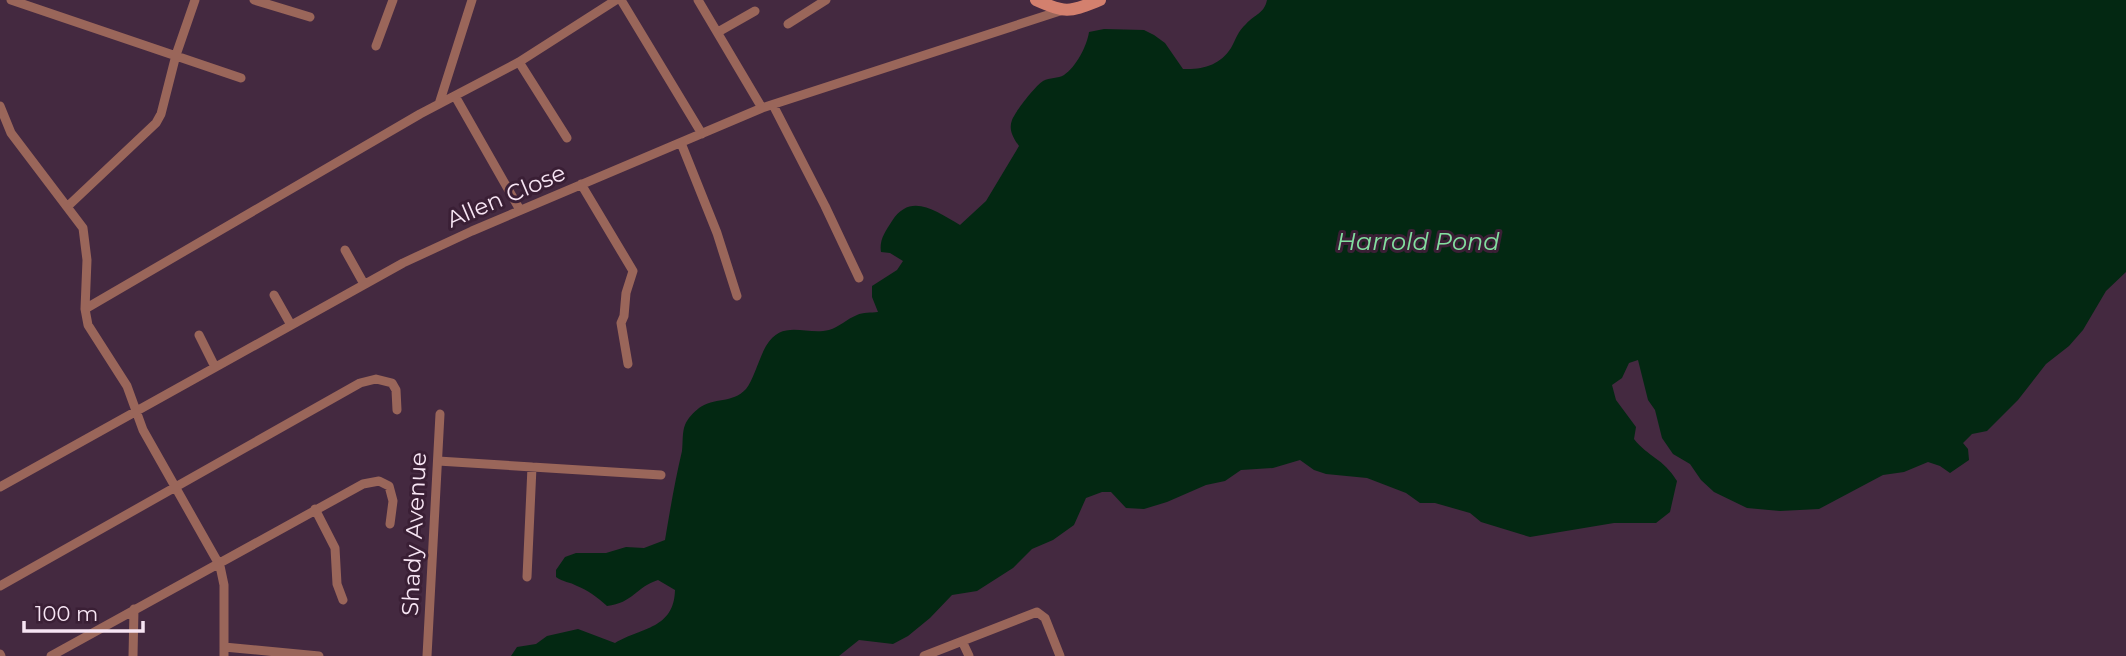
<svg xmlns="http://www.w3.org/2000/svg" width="2126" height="656" viewBox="0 0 2126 656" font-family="Montserrat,sans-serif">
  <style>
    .water { fill: #032812 }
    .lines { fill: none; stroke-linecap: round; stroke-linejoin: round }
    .street { stroke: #9a665a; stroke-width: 9 }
    .secondary { stroke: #d3806e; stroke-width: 12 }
    .labels { text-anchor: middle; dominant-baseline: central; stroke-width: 6; stroke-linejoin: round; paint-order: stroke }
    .street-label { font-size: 23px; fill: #f7e5f4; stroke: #3a1f35 }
    .water-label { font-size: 24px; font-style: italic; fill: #83e0a0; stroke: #3a1f35 }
  </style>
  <rect width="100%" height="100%" fill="#442940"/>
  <path class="water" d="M1267,0H2126V272L2106,291L2083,330L2069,346L2046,364L2018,400L1987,431L1972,434L1963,443L1968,449L1969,460L1950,473L1940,466L1928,462L1904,472L1883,475L1819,509L1780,511L1747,508L1714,492L1701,480L1690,464L1673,454L1662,438L1655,410L1648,400L1638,360L1629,363L1622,378L1612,385L1616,400L1636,427L1634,439C1648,457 1663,458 1677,481L1670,512L1656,523H1614L1530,537L1481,522L1470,513L1435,503H1420L1406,493L1367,478L1326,474L1314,470L1300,460L1273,468L1241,470L1225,481L1206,485L1167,502L1144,509L1126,508L1111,492H1102L1086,498L1074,525L1053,540L1032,549L1013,568L977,591L952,595L930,618L908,636L893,644L859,640L839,656H511L517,647L536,644L547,636L578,629L615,643C642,627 674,629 675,590L658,580C636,587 633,603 607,606C598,598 588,590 577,586C570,582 563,582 556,577V570L565,557L576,553H606L626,547L644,548L665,540C670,510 675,481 682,451C683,443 682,432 685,425C687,419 694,412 699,408C714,397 732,404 746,389C753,381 760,356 766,346C783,318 806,336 829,330C839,327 847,319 857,315C863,312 871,313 878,312L872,297V286L897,270L903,261L890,253L881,252C879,240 885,232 892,221C911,192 935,211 960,225L986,201L1019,146C1014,139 1008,130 1012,120C1015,112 1035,86 1043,81C1050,77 1058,79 1064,75C1076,67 1087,46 1089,32L1104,29L1144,30L1154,35L1165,43L1183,69C1203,70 1220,65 1231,48C1236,39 1238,31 1246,24C1255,14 1264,14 1267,0Z"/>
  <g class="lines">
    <path class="street" d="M11,0L241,78
      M254,0L310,17
      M621,0L702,134
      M698,0L762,108
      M788,24L826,0
      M718,32L755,11
      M376,46L393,0
      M519,62L567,138
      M455,96L520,210
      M439,104L472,0
      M773,105L825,206L859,278
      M0,106L11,133L83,228L87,260L85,309L88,325L127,386L143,430L220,566L224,585V656
      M681,143L717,233L737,296
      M581,184L633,271L626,293L624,316L621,323L628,364
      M68,206L156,123L161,114L176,55L195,0
      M345,250L364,284
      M274,295L291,325
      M85,309L420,114L519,62L616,0
      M199,335L215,367
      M438,461L661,475
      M0,487L403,263L472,231L762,108L1060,11
      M315,509L335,548L337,584L343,600
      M527,577L532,467
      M0,586L360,383L376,379L392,383L396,390L397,410
      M962,641L969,656
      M224,647L319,656
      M0,654L1,656
      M51,656L363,484L379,481L389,486L393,501L390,524
      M133,656L134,609
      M427,656L440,414
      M924,656L1037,612L1045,618L1060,656"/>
    <path class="secondary" d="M1036,0C1067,14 1069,12 1100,0"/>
  </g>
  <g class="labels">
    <g class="street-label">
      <text transform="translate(506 196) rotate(-23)">Allen Close</text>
      <text transform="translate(414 534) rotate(-87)">Shady Avenue</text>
    </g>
    <g class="water-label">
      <text x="1418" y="241">Harrold Pond</text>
    </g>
  </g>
  <path d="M24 621v10h119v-10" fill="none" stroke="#f7e5f4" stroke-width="3.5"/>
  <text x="35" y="621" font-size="21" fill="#f7e5f4" stroke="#3a1f35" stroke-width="5" paint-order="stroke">100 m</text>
</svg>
